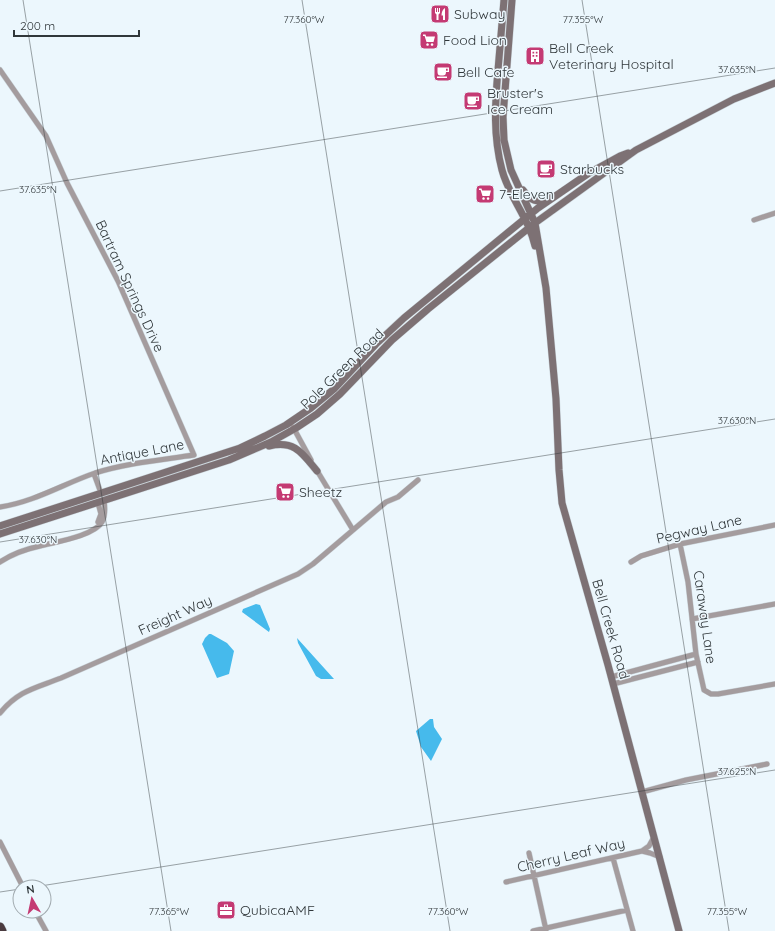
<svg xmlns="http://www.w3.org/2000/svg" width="775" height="931" viewBox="0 0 775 931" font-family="Quicksand,sans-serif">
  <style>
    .water { fill: #46baec }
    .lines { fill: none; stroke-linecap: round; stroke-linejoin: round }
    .street-casing { stroke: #cad4da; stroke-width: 6 }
    .secondary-casing { stroke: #cad4da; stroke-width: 8 }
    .highway-casing { stroke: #cad4da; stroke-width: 10 }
    .street { stroke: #a49c9e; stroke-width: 5 }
    .secondary { stroke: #7d7174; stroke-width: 7 }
    .highway { stroke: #4a3a3f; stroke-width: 9 }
    .ticks { fill: none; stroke: #30373a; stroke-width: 1; stroke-opacity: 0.45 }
    .labels { text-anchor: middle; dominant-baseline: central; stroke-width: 3; stroke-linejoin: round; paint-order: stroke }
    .poi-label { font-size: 14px; fill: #30373a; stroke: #ecf7fd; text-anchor: start }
    .street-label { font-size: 14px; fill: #30373a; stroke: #ecf7fd }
    .ticks-label { font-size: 10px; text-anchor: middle; fill: #30373a; stroke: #ecf7fd; stroke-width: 3; stroke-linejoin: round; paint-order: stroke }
  </style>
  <rect width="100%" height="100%" fill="#ecf7fd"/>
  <path class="water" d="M256,604L260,605L270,629L269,632L242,612L243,609Z
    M209,634H211L227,643L234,651L229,674L217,678L202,644L205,638Z
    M297,638L334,679H321L316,676L298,643Z
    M430,719H433L434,727L442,739L431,761L421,747L416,731Z"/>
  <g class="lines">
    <defs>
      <path id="street" d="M0,70L46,136L67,183L118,281L194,455C161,460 127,463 95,473C63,484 34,502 0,507
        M754,220L775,213
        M293,427L311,460
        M316,469L353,530
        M94,474L101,493
        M98,522L101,514L98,503
        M680,544L688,582L696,654L704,690L711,694H718L775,684
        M0,562C12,554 26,549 40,546C55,542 94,536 102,522C106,515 105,507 104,500
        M631,562L641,556L680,544L775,525
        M692,619L775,604
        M611,677L696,654
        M613,684L698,662
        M0,713C19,690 36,688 61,678L298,574L313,564L386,502L398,497L418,480
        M642,792L686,780L767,764
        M0,842L23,887
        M642,851L649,846L654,837
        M529,853L546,930
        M613,858L633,931
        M506,882L642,851L650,853L660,857
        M35,911L46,931
        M533,931L627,910"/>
      <path id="secondary" d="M504,0C502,23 500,47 498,70C495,104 493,136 502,170C509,197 529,218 535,246
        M512,0L503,117L504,140L511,170L535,223L546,288L556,399L559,470L562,503L608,665L679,931
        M523,190C531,201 536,204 549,197
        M269,446C295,440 302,453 317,471
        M0,526L240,448L265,436L286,425L311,408L334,389L376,344L404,318L511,230L538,208L589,173L620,156L628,153
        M0,534L229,460L271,442L296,428L317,414L340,394L392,340L428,309L535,223L636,150L734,99L775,83"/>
      <path id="highway" d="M0,927L2,931"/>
    </defs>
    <use href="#street" class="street-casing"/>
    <use href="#secondary" class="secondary-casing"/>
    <use href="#highway" class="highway-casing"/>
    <use href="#street" class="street"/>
    <use href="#secondary" class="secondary"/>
    <use href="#highway" class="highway"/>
  </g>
  <path class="ticks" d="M23,0L171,931M302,0L450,931M582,0L729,931M0,191L775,68M0,542L775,419M34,887L775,770M0,892L20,889"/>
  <defs>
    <symbol id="restaurant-square" viewBox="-11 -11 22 22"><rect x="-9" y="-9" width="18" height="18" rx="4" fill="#c43a73" stroke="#ecf7fd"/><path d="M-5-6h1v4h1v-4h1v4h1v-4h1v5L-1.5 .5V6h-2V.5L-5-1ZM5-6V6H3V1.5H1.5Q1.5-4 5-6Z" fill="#fff"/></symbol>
    <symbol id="supermarket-square" viewBox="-11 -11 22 22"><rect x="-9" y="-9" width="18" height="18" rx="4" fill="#c43a73" stroke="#ecf7fd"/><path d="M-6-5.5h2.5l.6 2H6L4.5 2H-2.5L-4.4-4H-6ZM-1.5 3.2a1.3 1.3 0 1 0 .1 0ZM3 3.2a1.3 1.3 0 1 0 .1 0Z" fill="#fff"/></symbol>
    <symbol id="building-square" viewBox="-11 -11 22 22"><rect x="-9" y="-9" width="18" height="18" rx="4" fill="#c43a73" stroke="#ecf7fd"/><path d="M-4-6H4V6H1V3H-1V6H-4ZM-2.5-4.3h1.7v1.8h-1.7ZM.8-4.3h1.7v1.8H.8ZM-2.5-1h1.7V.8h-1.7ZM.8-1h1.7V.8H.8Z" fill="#fff"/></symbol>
    <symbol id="cafe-square" viewBox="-11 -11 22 22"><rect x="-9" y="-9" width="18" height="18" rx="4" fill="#c43a73" stroke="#ecf7fd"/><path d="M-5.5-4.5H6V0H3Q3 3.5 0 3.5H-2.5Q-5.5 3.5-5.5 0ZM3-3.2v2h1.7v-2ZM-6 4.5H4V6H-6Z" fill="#fff"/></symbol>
    <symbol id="office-square" viewBox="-11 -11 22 22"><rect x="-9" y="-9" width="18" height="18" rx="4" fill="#c43a73" stroke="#ecf7fd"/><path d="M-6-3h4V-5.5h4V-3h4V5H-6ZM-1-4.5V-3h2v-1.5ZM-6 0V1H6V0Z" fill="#fff"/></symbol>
  </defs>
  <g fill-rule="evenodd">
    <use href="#restaurant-square" x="429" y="3" width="22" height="22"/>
    <use href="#supermarket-square" x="418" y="29" width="22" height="22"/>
    <use href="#building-square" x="524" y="45" width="22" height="22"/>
    <use href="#cafe-square" x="432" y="61" width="22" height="22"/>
    <use href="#cafe-square" x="462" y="90" width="22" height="22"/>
    <use href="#cafe-square" x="535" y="158" width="22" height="22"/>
    <use href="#supermarket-square" x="474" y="183" width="22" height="22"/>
    <use href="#supermarket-square" x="274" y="481" width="22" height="22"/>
    <use href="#office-square" x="215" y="899" width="22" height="22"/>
  </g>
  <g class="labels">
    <g class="poi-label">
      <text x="454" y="14">Subway</text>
      <text x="443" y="40">Food Lion</text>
      <text x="549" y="48">Bell Creek<tspan x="549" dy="16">Veterinary Hospital</tspan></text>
      <text x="457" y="72">Bell Cafe</text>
      <text x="487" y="93">Bruster's<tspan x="487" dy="16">Ice Cream</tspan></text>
      <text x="560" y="169">Starbucks</text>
      <text x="499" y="194">7-Eleven</text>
      <text x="299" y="492">Sheetz</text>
      <text x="240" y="910">QubicaAMF</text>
    </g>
    <g class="street-label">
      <text transform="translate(130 286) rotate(65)">Bartram Springs Drive</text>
      <text transform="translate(342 369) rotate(-44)">Pole Green Road</text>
      <text transform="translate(142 452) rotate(-11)">Antique Lane</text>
      <text transform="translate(699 529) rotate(-13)">Pegway Lane</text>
      <text transform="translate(175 615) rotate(-24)">Freight Way</text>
      <text transform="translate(705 617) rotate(82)">Caraway Lane</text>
      <text transform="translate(611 629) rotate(74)">Bell Creek Road</text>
      <text transform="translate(571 855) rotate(-13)">Cherry Leaf Way</text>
    </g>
  </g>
  <g class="ticks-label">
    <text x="304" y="23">77.360°W</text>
    <text x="583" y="23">77.355°W</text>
    <text x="737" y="73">37.635°N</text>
    <text x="38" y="193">37.635°N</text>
    <text x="737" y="424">37.630°N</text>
    <text x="38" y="543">37.630°N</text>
    <text x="737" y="775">37.625°N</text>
    <text x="169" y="915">77.365°W</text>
    <text x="448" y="915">77.360°W</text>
    <text x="727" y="915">77.355°W</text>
  </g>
  <g transform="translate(32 899) rotate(351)"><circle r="19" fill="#ecf7fd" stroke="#a1aaaf"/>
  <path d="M0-3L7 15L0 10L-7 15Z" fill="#c43a73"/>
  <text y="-6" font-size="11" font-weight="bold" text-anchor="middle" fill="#30373a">N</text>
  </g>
  <path d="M14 30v6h125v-6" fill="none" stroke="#30373a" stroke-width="2"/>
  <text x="20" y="30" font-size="12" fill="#30373a" stroke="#ecf7fd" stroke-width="3" paint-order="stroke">200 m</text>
</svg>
